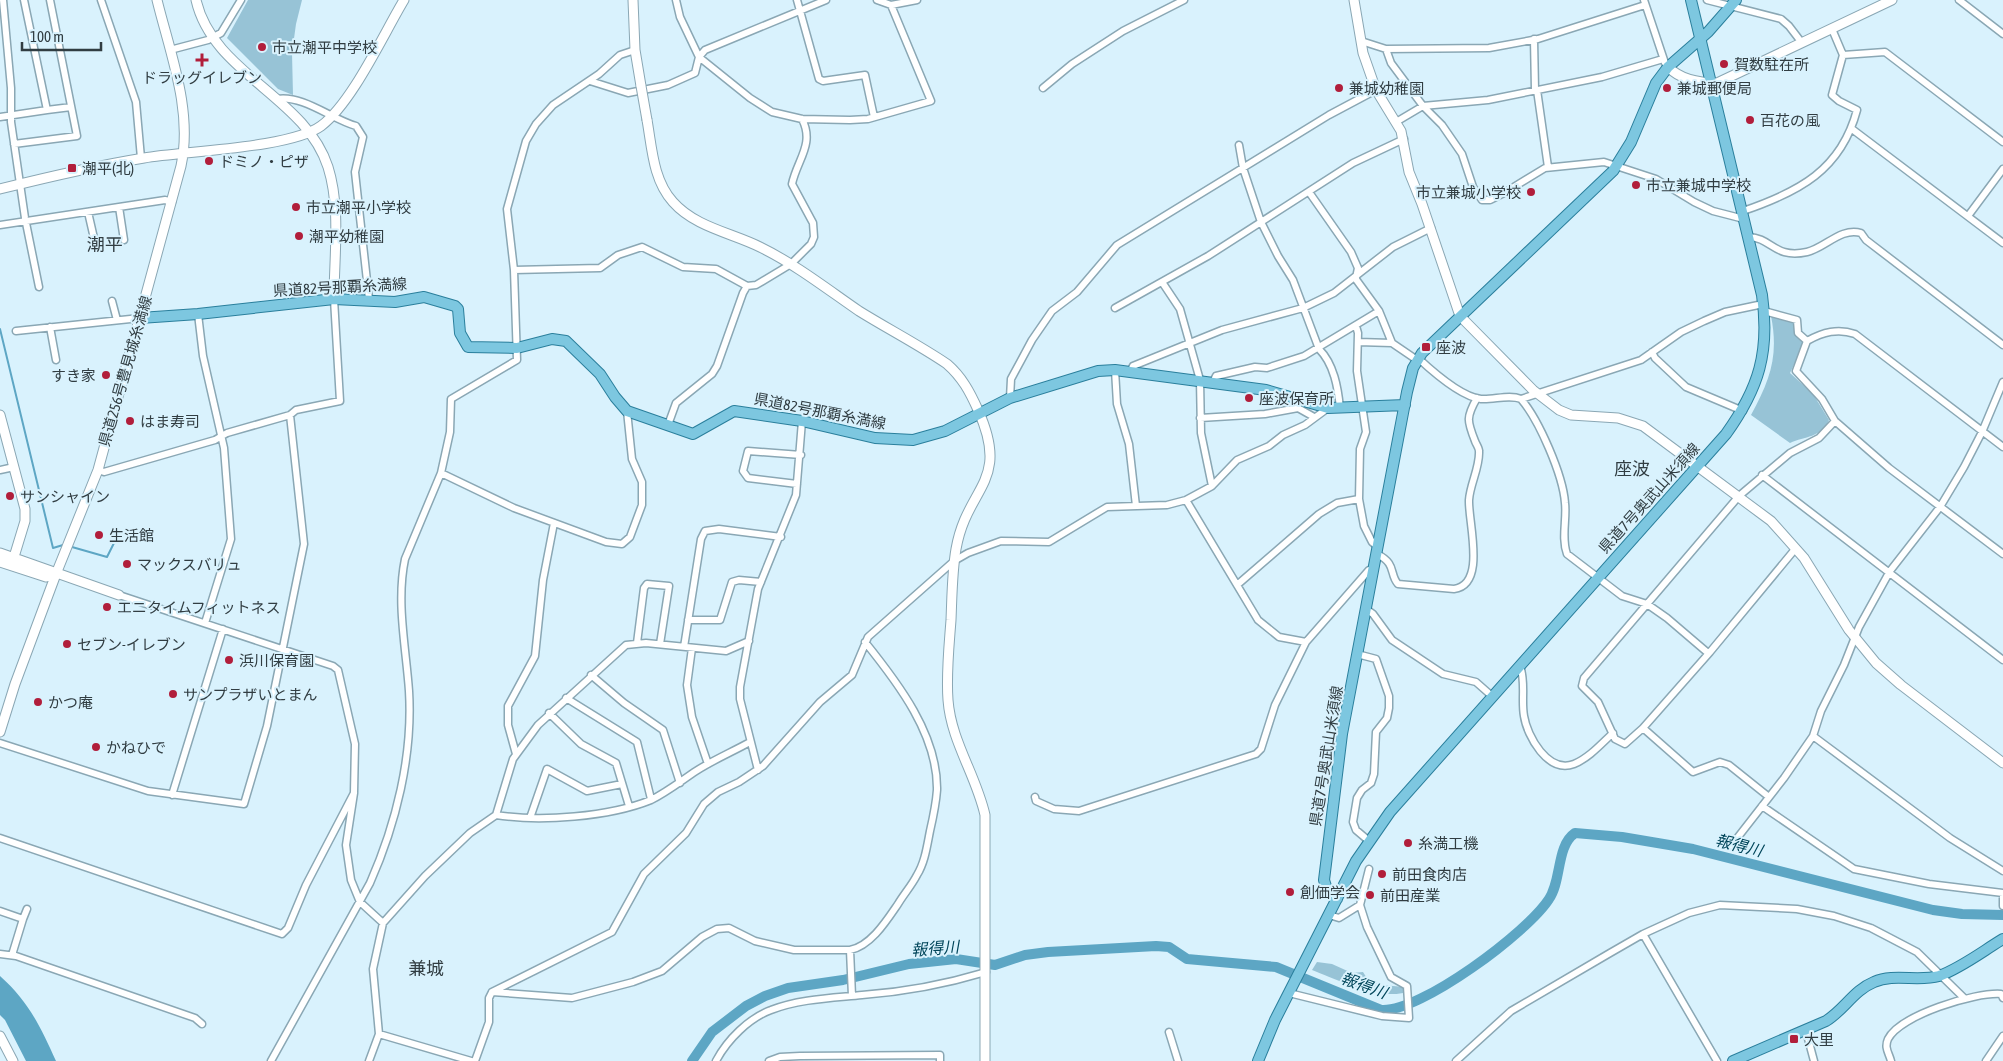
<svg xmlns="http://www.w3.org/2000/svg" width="2003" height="1061" viewBox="0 0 2003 1061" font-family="'Asap Condensed','Noto Sans JP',sans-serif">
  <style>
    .green { fill: #97c3d6 }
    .water { fill: #5da6c4 }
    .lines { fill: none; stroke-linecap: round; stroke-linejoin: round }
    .stream { stroke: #5da6c4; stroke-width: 2 }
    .river { stroke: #5da6c4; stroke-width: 10 }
    .street-casing { stroke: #8aa7b4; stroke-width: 9 }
    .secondary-casing { stroke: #8aa7b4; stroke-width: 11 }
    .primary-casing { stroke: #2a7f9c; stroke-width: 12 }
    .street { stroke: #fff; stroke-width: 6 }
    .secondary { stroke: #fff; stroke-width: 9 }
    .primary { stroke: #7dc7e0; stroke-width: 10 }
    .secondary-bridge-casing { stroke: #8aa7b4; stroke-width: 11; stroke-linecap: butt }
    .secondary-bridge { stroke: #fff; stroke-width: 9 }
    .poi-dot { fill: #b11e3b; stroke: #d9f2fd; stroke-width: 2 }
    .labels { text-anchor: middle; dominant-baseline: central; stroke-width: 4; stroke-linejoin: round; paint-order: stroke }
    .poi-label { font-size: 15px; fill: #313d42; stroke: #d9f2fd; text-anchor: start }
    .street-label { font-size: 15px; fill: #313d42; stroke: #d9f2fd }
    .water-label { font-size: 16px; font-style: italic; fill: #01455a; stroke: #d9f2fd }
    .quarter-label { font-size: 18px; fill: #313d42; stroke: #d9f2fd }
  </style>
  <rect width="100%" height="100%" fill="#d9f2fd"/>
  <path class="green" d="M248,0H302L296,24L292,53L293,95L278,89L227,38Z
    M1771,316L1795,322L1805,341L1790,373L1813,394L1829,420C1821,438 1805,436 1790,443L1751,415C1770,380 1779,356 1771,316Z
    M1317,962L1332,964L1352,973L1363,972L1368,980L1382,985L1404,987L1406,992C1383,1001 1335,979 1312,970Z"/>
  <path class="water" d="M0,976C29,1002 40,1026 56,1061H26L5,1020L0,1015Z"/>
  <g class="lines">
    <path class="stream" d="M0,329L53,548L63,545
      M72,547L107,557L114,543"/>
    <path class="river" d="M692,1061L712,1032L746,1006L765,996L788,988L843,980L909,964L956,959L995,965L1025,955L1048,952L1156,946L1169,947L1187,959L1276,967L1381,1010C1420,1013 1528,932 1549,899C1562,880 1556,846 1575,833L1622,837L1693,849L1933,910L1962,914L2003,915"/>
    <defs>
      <path id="street" d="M3,0L11,88V122L25,218L39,287
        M101,0L136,102L141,158
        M676,0L680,17L699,57L750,98L772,112L802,119L850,120L868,119L931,101L891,5
        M797,0L819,79L823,81L865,75L874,117
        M877,0L891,5L917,0
        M1644,0L1665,63
        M1707,0L1781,19L1789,26L1802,43
        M1959,0L2003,34
        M1534,39L1535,90
        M1361,41L1386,49L1489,48L1538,39L1645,5
        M1386,49L1391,63L1423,106L1442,125L1462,154L1473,187L1482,200H1490L1504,193L1545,168L1604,162L1656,179L1694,202L1713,211L1744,219
        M170,50L208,40L221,33L241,0
        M1843,55L1885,52L2003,142
        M590,81L628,93L668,85L695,73L699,57L705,50L826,0
        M1043,88L1072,64L1123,31L1184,0
        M1537,90L1548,167
        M277,99C304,95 331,119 356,126L363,137L355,172L369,299
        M47,110L71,107
        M0,117L47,110L24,0
        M1396,122L1423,106L1488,100L1602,77L1663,59
        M1852,129L2003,243
        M14,144L77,136L50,0
        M1239,145L1243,168L1261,222L1278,256L1293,280L1319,349C1334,364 1338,388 1340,408
        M1309,192L1351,252L1358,268L1356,278
        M119,207L124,240
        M1743,211C1799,192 1841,170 1857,110L1839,101L1832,95L1843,55L1832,29
        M88,212L96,247
        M1968,216L2003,169
        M0,225L165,200L172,202
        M1749,237C1772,238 1774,259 1807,252C1825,248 1841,227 1861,233L1866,240L2003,345
        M514,270L600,268L618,255L642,247L683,267L716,269L747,286L756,285L791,264L811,244L814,237L813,223L792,184C797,160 815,144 802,119
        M1355,278L1379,311L1392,343
        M1162,282L1180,309L1200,380L1201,433L1212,486
        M112,301L117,320
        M1115,308L1208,256L1353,163L1404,139
        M1764,311L1797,320L1798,333L1807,341C1823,332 1838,328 1855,334L2003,447
        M198,314L203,356L224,448L231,539L205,623
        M1356,326L1358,333L1357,371L1366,432L1360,449L1359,499L1364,526L1372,542L1378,547
        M50,327L56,360
        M16,331L140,318
        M1807,341L1796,371L1822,399L1835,421
        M1358,342L1392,343L1417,360
        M1652,352L1655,358L1686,387L1743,411
        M1418,358C1432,371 1462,397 1481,399C1494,400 1509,394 1521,399C1539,420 1563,475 1565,503C1567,519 1561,538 1567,554L1622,596L1647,604L1667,618L1708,653
        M1115,370L1117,404L1129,444L1136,506
        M1131,370L1133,366L1222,330L1303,308L1334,293L1393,247L1431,228
        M1213,382L1216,376L1255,367L1267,368L1304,356L1379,311
        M1010,398L1011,379L1032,340L1052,311L1077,292L1117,245L1329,115L1376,90
        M1521,399L1641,360L1681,332L1704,321L1725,312L1763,304
        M1200,418L1265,414L1298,408L1314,417
        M668,425L676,403L712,374L717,366L743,293L747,286
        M0,470L14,467
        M98,470L104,472L215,440L227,433L290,415L296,410L340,401L334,299
        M441,473L514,508L606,542L622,544L630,537L642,505V482L632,459L627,411
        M1762,475L2003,660
        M797,484L748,478L743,471L748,451L801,455
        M1186,500L1258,620L1279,637L1306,642
        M1796,548L1710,652L1643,728L1625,744L1615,739L1598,702L1582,686L1584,678L1739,496L1790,453L1819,438L1835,421L1889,468L2003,554
        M1377,554C1397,564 1389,574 1398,584L1454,589C1487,585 1468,522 1469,500C1470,484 1480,467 1479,451C1479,448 1476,444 1475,441C1467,421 1466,417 1477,398
        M1237,585L1319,514L1337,503L1359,499
        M119,595L333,666L338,670L355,744L354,793L346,845L351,880L360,902L383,923
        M1366,609L1373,614L1392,640L1443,674L1476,682L1493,697
        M688,620H720L732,582L739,580L761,582
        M637,643L644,588L647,584L669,586L660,644
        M684,647L701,539L705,531L719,529L781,537
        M692,648L687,685L692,717L708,764
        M1357,654L1376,659L1389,696V708L1387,718L1376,732L1374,774L1371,783L1362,790L1357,798L1353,822L1356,830L1369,841
        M1520,666C1526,682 1521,699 1524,716C1527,736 1548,774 1574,764C1589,758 1602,743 1613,733
        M591,675L624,703L663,730L680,783
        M566,698L637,742L651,799
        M549,713L581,744L616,763L629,806
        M1643,728L1693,772L1720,762L1729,765L1769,797
        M1813,736L1950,838L2003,871
        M0,743L148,791L244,804L267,726L304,544L290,415
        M516,754L508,725V706L535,656L543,580L554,523
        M758,770L740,699V687L758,589L796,495L802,421
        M172,795L223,629
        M1035,797L1036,801L1054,809L1079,811L1256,754L1261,749L1275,705L1306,642L1369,570H1373
        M1762,806L1854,869L1929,884L2003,893
        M496,815C540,822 609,817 651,800C667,792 681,781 696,771C713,760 732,752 750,742
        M530,818L547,769L587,791L622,784
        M0,838L282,934L288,928L306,885L354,793
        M1731,846L1784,778L1813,736L1821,711L1844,665L1859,627L1890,571L1940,507L1964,467L1982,432L2003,382
        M2003,893V906
        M0,911L23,919L12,955
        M1329,915L1339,918L1360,905L1369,869
        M23,919L27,909
        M1643,934L1717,1061
        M850,950L852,996
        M0,954L16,956L195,1018L202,1024
        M492,992L572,998L633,982L662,971L702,937L717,929L729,928L755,941L794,950H850C871,946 887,920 898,904C904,894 912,885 917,875C925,862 927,846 930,831C933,818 936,804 937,790C938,735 898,683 865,642
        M1289,993L1382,1016L1409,1018L1407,986L1391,977L1367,927L1360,905
        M1806,1031L1814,1061
        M1169,1032L1178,1061
        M379,1034L471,1061
        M271,1061L370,883C396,824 413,756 409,691C406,648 396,602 405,559L441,473L450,432L451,399L517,360L514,270L507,209L526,141L536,124L553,105L599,74L620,55L635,50
        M369,1061L379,1034L373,969L383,923L425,876L470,833L496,815L513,759L538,725L626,645L646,643L726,651L749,641
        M475,1061L489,1022V998L492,992L612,932L644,874L686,833L704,804L718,792L739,782L763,766L820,702L852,675L868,637L954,561L968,553L1001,541L1049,542L1107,507L1167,505L1186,500L1212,486L1237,460L1269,446L1283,435L1305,425L1328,408
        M716,1061C727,1040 749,1018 771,1010C799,999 832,998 862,995C904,992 946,984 986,972
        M769,1061L780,1057L800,1056L940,1055V1061
        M1456,1061L1511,1011L1610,953L1643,934L1689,913L1720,905L1797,909L1834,916L1871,928L1917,952L1964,998
        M1891,1061C1889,1053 1884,1048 1888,1039C1900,1015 1975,992 2001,994L2003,998
        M1986,1061L2003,1036"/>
      <path id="secondary" d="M196,0C213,74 305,96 328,167C341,208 334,257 334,299
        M633,0L635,50L641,86
        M1354,0L1363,53L1370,73L1376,90L1401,131L1409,172L1422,204L1460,316L1533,390L1559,410L1571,415L1618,418L1643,426L1771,521L1804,558L1849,630L1876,663L1901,685L2003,763
        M1668,67C1680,79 1700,83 1717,83L1892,0
        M647,120C652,148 653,180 673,202C695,227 732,233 760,247C795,264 827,289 859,311C888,329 919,345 947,364C962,377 970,392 978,410C1011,483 967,486 956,549C952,572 952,597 951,620C949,647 946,674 948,700C951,741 976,775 985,815V1061
        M0,189C48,177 95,166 144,158C186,151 291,148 321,126C352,103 383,35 404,0
        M0,415L25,509V521L14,557
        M0,553L119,595
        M0,562L46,577L56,574
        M0,732L15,684L56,574L98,470L181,166C193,111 170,53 157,0
        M0,1036L13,1061"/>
      <path id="primary" d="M140,318L198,314L334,299L395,302L424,297L455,306L458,309L460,333L468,347L517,348L552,339L566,341L600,374L615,397L627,411L693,434L734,411L802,421L875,438L913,440L945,431L1010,398L1098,371L1115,370L1266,390L1328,408L1405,405
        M1337,899L1328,893L1324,880L1342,734L1407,392L1413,368L1422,353L1613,171L1631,142L1656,83L1668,67L1708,32L1736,0
        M1258,1061L1275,1020L1356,861L1390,812L1726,434C1759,388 1770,352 1762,295L1691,0
        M1733,1061L1826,1021C1844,1010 1854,990 1874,982C1894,973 1918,982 1939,976C1961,968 1983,951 2003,939"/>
    </defs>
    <use href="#street" class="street-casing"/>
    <use href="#secondary" class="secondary-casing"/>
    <use href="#primary" class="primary-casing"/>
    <use href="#street" class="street"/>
    <use href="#secondary" class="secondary"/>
    <use href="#primary" class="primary"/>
    <defs>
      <path id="secondary-bridge" d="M641,86L647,120"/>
    </defs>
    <use href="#secondary-bridge" class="secondary-bridge-casing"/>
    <use href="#secondary-bridge" class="secondary-bridge"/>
  </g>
  <g class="poi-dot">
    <circle cx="262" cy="47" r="5"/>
    <path d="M199.5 52.5h5v5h5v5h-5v5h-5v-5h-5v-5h5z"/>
    <circle cx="1724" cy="64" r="5"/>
    <circle cx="1339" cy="88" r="5"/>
    <circle cx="1667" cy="88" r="5"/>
    <circle cx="1750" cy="120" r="5"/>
    <circle cx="209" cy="161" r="5"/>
    <rect x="67" y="163" width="10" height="10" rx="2.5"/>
    <circle cx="1636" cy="185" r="5"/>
    <circle cx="1531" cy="192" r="5"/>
    <circle cx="296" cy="207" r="5"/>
    <circle cx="299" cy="236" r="5"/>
    <rect x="1421" y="342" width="10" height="10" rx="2.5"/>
    <circle cx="106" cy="375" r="5"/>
    <circle cx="1249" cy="398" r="5"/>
    <circle cx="130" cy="421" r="5"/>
    <circle cx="10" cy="496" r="5"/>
    <circle cx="99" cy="535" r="5"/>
    <circle cx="127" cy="564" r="5"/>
    <circle cx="107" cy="607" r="5"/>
    <circle cx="67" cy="644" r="5"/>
    <circle cx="229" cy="660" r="5"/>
    <circle cx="173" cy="694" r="5"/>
    <circle cx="38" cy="702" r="5"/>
    <circle cx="96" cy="747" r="5"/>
    <circle cx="1408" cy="843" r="5"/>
    <circle cx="1382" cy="874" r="5"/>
    <circle cx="1290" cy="892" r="5"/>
    <circle cx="1370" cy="895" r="5"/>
    <rect x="1789" y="1034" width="10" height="10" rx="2.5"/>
  </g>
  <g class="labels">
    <g class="poi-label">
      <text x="272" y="47">市立潮平中学校</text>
      <text x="1734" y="64">賀数駐在所</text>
      <text x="202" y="77" text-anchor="middle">ドラッグイレブン</text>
      <text x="1349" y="88">兼城幼稚園</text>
      <text x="1677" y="88">兼城郵便局</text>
      <text x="1760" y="120">百花の風</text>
      <text x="219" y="161">ドミノ・ピザ</text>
      <text x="82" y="168">潮平(北)</text>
      <text x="1646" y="185">市立兼城中学校</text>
      <text x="1521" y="192" text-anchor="end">市立兼城小学校</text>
      <text x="306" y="207">市立潮平小学校</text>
      <text x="309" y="236">潮平幼稚園</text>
      <text x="1436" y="347">座波</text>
      <text x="96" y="375" text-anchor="end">すき家</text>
      <text x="1259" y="398">座波保育所</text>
      <text x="140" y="421">はま寿司</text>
      <text x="20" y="496">サンシャイン</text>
      <text x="109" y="535">生活館</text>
      <text x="137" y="564">マックスバリュ</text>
      <text x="117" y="607">エニタイムフィットネス</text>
      <text x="77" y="644">セブン-イレブン</text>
      <text x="239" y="660">浜川保育園</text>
      <text x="183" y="694">サンプラザいとまん</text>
      <text x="48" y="702">かつ庵</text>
      <text x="106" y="747">かねひで</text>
      <text x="1418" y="843">糸満工機</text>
      <text x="1392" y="874">前田食肉店</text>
      <text x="1300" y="892">創価学会</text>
      <text x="1380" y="895">前田産業</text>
      <text x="1804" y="1039">大里</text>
    </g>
    <g class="street-label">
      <text transform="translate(340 287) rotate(-3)">県道82号那覇糸満線</text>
      <text transform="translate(125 371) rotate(-74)">県道256号豊見城糸満線</text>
      <text transform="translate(820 411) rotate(11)">県道82号那覇糸満線</text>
      <text transform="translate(1649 498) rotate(-48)">県道7号奥武山米須線</text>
      <text transform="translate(1326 756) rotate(-81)">県道7号奥武山米須線</text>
    </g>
    <g class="water-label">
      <text transform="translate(1739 845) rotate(14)">報得川</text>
      <text transform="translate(935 948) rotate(-4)">報得川</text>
      <text transform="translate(1364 985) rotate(20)">報得川</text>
    </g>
    <g class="quarter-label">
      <text x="105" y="244">潮平</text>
      <text x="1632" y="468">座波</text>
      <text x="426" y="968">兼城</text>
    </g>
  </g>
  <path d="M22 42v8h79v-8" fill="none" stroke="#313d42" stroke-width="2.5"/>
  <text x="30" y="42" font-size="15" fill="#313d42" stroke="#d9f2fd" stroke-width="4" paint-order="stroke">100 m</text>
</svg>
